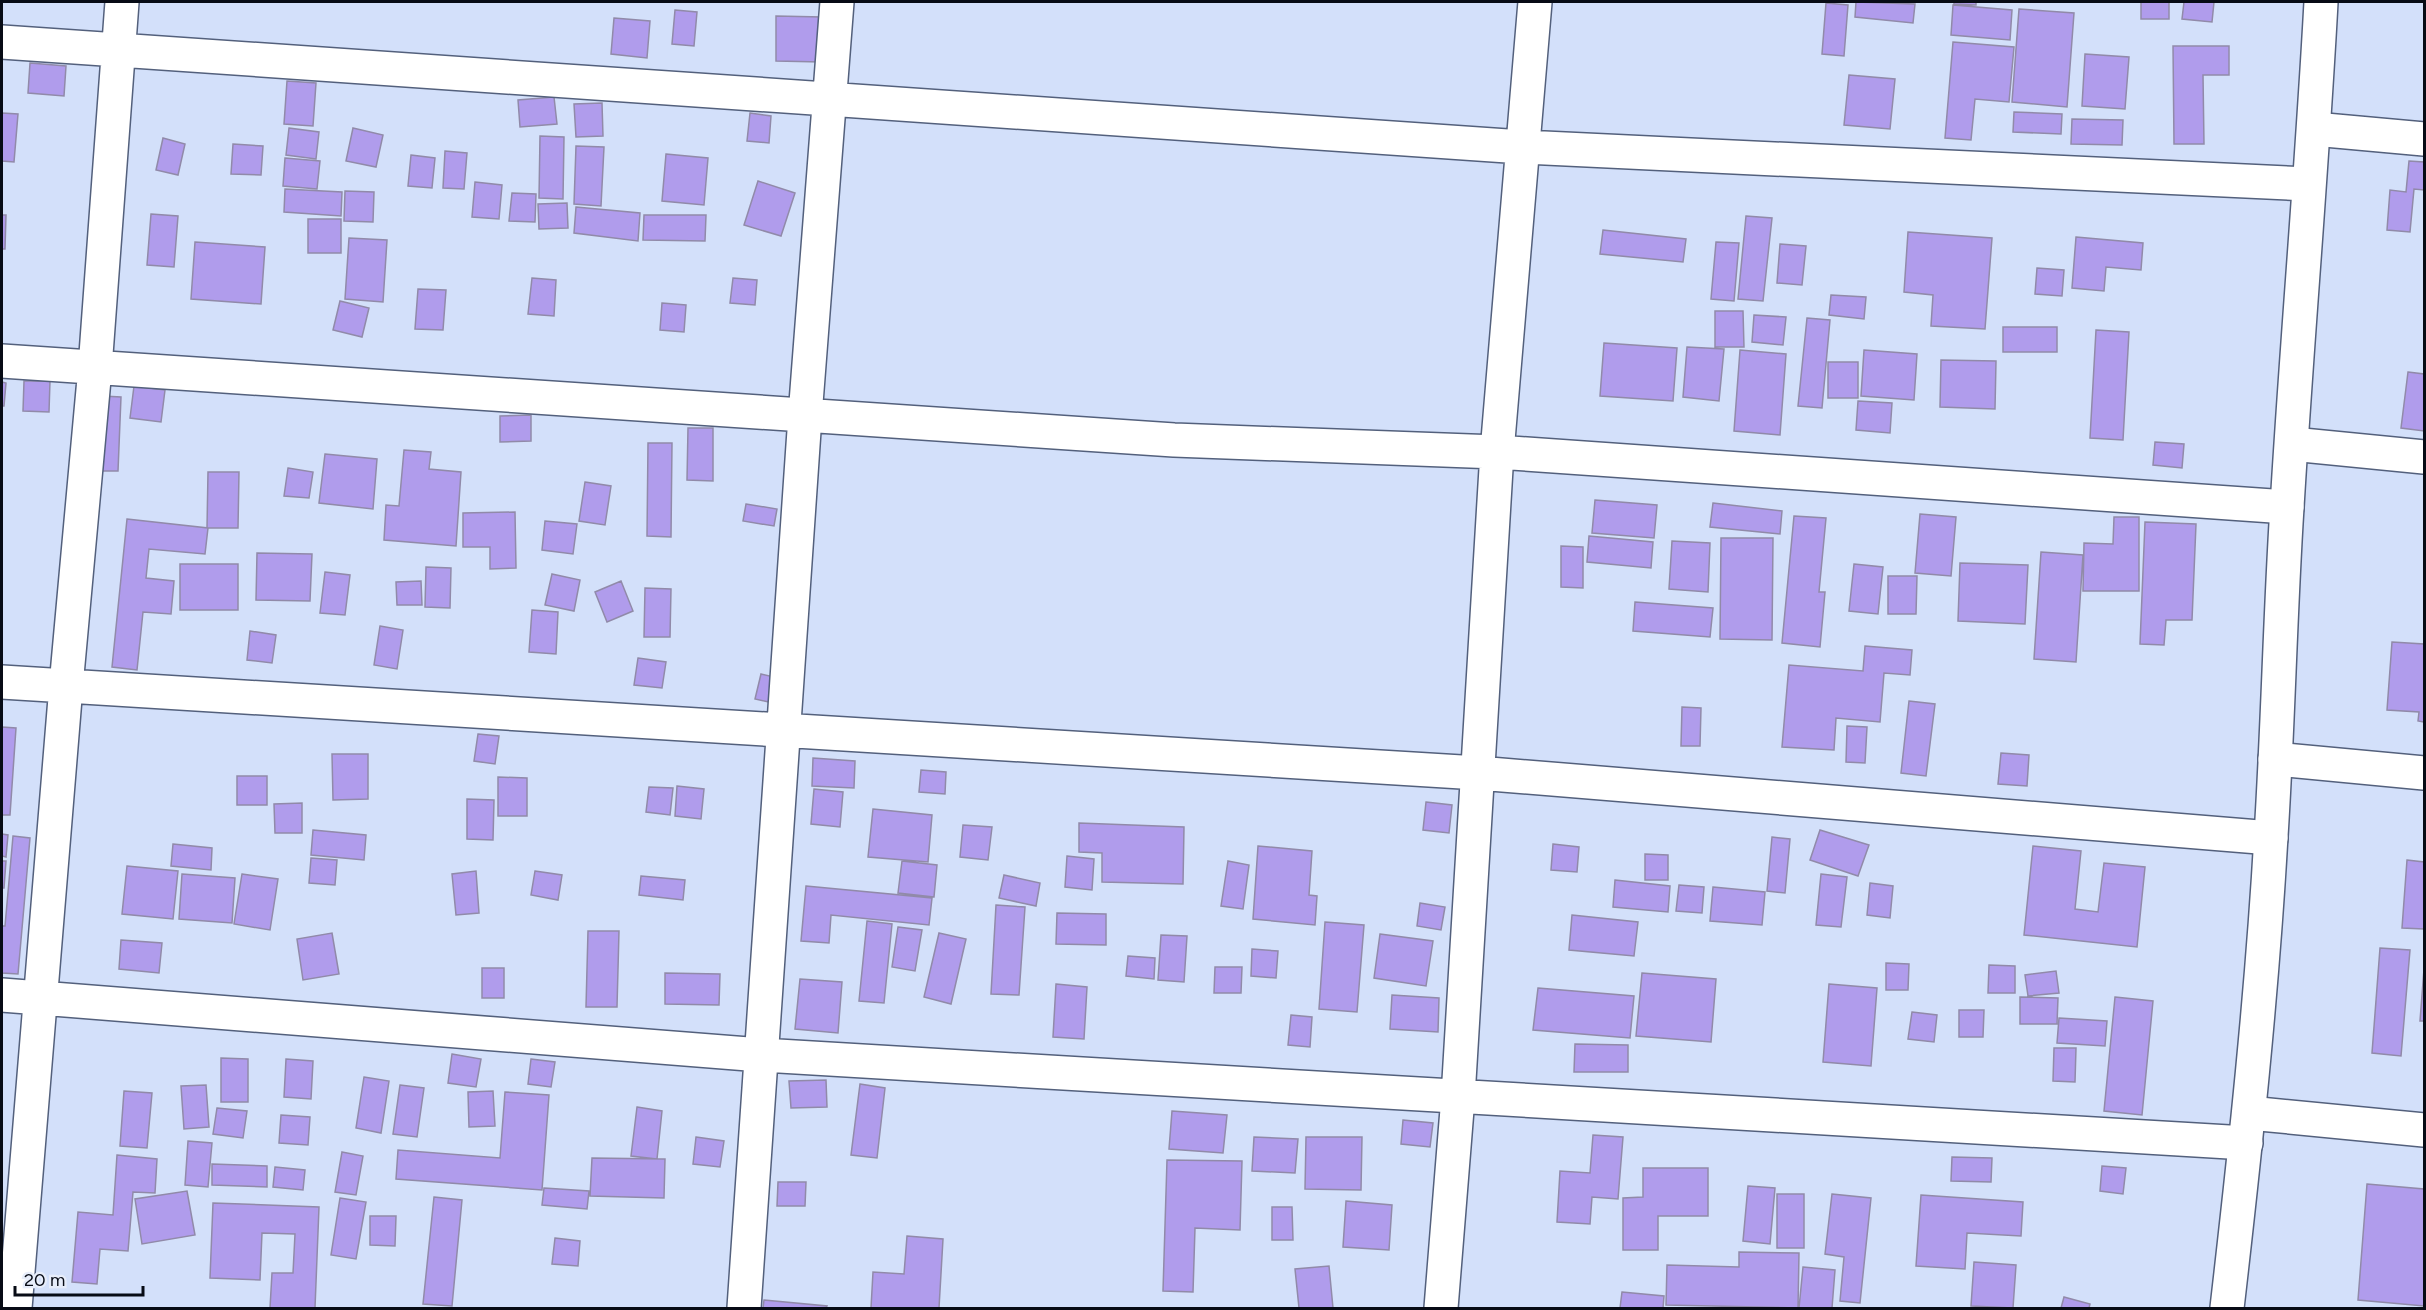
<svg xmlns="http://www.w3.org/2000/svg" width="2426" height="1310" viewBox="0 0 2426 1310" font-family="Figtree,sans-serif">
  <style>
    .building { fill: #b09cec; stroke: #918aa9; stroke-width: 1.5 }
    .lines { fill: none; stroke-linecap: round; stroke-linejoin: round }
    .minor-casing { stroke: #53607c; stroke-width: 36 }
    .tertiary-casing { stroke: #53607c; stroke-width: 36 }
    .secondary-casing { stroke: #53607c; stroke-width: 36 }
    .minor { stroke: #fff; stroke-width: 33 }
    .tertiary { stroke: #fff; stroke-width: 33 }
    .secondary { stroke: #fff; stroke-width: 33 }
  </style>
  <rect width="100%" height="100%" fill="#d3e0fa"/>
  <path class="building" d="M1856,2L1915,4L1913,23L1855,17Z
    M1954,2H1976V5L1954,4Z
    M2141,2H2169V19H2141Z
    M2184,2H2214L2212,22L2182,19Z
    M1826,3L1848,5L1844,56L1822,54Z
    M1953,5L2012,10L2010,40L1951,35Z
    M2019,9L2074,13L2067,107L2012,102Z
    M675,10L697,12L694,46L672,44Z
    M776,16L822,17L821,62L776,61Z
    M614,18L650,21L647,58L611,54Z
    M1953,42L2014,47L2009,102L1975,99L1971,140L1945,138Z
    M2173,46H2229V75H2203L2204,144H2174Z
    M2085,54L2129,57L2125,109L2082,106Z
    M30,63L66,66L64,96L28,93Z
    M1849,75L1895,79L1890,129L1844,125Z
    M287,81L316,83L313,126L284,124Z
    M554,97L557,124L520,127L518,100Z
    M602,103L603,136L576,137L574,104Z
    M2014,112L2062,114L2061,134L2013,132Z
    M2,113L18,114L14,162L2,161Z
    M750,113L771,116L769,143L747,141Z
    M2072,119L2123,120L2122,145L2071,144Z
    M289,128L319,132L316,159L286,155Z
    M353,128L383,135L376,167L346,161Z
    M540,136L564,137L563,199L539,198Z
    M163,138L185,144L178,175L156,170Z
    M233,144L263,146L261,175L231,174Z
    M576,146L604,147L601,206L574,204Z
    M445,151L467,153L464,189L443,188Z
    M666,154L708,158L704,205L662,201Z
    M411,155L435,158L432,188L408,186Z
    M285,158L320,161L317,189L283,186Z
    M2409,161L2424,162V190L2414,189L2410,232L2387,230L2390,190L2406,192Z
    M758,181L795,193L781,236L744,225Z
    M475,182L502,185L499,219L472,217Z
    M285,189L342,192L341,216L284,212Z
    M345,191L374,192L373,222L344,221Z
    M512,193L536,194L535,222L509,221Z
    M567,203L568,228L539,229L538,204Z
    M576,207L640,213L638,241L574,233Z
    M151,214L178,216L174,267L147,265Z
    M2,215H6L5,249H2Z
    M644,215H706L705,241L643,240Z
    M1746,216L1772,218L1763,301L1738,299Z
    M308,219H341V253H308Z
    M1603,230L1686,239L1683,262L1600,254Z
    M1908,232L1992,238L1985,329L1931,326L1933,295L1904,292Z
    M2076,237L2143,243L2141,270L2106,267L2104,291L2072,288Z
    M349,238L387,240L383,302L345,299Z
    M195,242L265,247L261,304L191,299Z
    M1716,242L1739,243L1734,301L1711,299Z
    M1780,244L1806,246L1802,285L1777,283Z
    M2037,268L2064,270L2062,296L2035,294Z
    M532,278L556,280L554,316L528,314Z
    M733,278L757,280L755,305L730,303Z
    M418,289L446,290L443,330L415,329Z
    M1831,295L1866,297L1864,319L1829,315Z
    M340,301L369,308L362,337L333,330Z
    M662,303L686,305L684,332L660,330Z
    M1715,311H1743L1744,347H1715Z
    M1754,315L1786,317L1783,345L1752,342Z
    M1807,318L1830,320L1822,408L1798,406Z
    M2003,327H2057V352H2003Z
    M2096,330L2129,332L2123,440L2090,438Z
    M1604,343L1677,348L1673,401L1600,396Z
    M1687,347L1724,349L1719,401L1683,397Z
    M1740,350L1786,354L1780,435L1734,431Z
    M1864,350L1917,354L1914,400L1861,396Z
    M1941,360L1996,361L1995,409L1940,407Z
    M1828,362H1858V398H1828Z
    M2408,372L2424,374V431L2401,428Z
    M24,381H50L49,412L23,411Z
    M2,382L6,383L4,406H2Z
    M134,386L165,390L161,422L130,418Z
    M102,396L121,397L118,471H100Z
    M1858,401L1892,403L1890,433L1856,430Z
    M531,415V441L500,442V416Z
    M688,428H713V481L687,480Z
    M2155,442L2184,444L2182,468L2153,465Z
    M648,443H672L671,537L647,536Z
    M404,450L431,452L429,469L461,472L456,546L384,540L386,505L399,506Z
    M325,454L377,459L373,509L319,503Z
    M288,468L313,472L309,498L284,496Z
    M208,472H239L238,528H207Z
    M585,482L611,486L605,525L579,521Z
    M1595,500L1657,505L1654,538L1592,533Z
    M1713,503L1782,511L1780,534L1710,527Z
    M746,504L777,509L774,526L743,521Z
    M515,512L516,568L490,569V547H463V513Z
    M1920,514L1956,517L1951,576L1915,573Z
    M1794,516L1826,518L1819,592H1825L1820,647L1782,643Z
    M2114,517H2139V591H2083L2084,543L2113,544Z
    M127,519L208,528L205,554L149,549L146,578L174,581L171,614L143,612L137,670L112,667Z
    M545,521L577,524L573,554L542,550Z
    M2145,522L2196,524L2192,620H2166L2164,645L2140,644Z
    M1589,536L1653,542L1651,568L1587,562Z
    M1721,538H1773L1772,640L1720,639Z
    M1672,541L1710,543L1708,592L1669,589Z
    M1561,546L1583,547V588L1561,587Z
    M2041,552L2083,555L2076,662L2034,659Z
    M257,553L312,554L310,601L256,600Z
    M1960,563L2028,565L2025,624L1958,621Z
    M180,564H238V610H180Z
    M1854,564L1883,567L1878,614L1849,611Z
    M426,567L451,568L450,608L425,607Z
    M325,572L350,575L345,615L320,613Z
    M552,574L580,580L574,611L545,605Z
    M1888,576H1917L1916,614H1888Z
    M421,581L422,605H397L396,582Z
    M621,581L633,611L607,622L595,592Z
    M645,588L671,589L670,637H644Z
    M1635,602L1713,608L1710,637L1633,631Z
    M532,610L558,612L556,654L529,652Z
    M380,626L403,630L397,669L374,665Z
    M250,631L276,635L272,663L247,660Z
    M2392,642L2424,644V722L2418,721L2419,712L2387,710Z
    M1865,646L1912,650L1910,675L1884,673L1880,722L1836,718L1834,750L1782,747L1789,665L1863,671Z
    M638,658L666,662L662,688L634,685Z
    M761,674L787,680L782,705L755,699Z
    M1909,701L1935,704L1926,776L1901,773Z
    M1682,707L1701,708L1700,746H1681Z
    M1847,726L1867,727L1865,763L1846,762Z
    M2,727L16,728L10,815H2Z
    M478,734L499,736L495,764L474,761Z
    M2001,753L2029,755L2027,786L1998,784Z
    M332,754H368V799L333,800Z
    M813,758L855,761L854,788L812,786Z
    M921,770L946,772L945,794L919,792Z
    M237,776H267V805H237Z
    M498,777L527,778V816H498Z
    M677,786L704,789L701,819L675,816Z
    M649,787L673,788L670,815L646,812Z
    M814,789L843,792L840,827L811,824Z
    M467,799L494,800L493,840L467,839Z
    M1426,802L1452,805L1449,833L1423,830Z
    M302,803V833H275L274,804Z
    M873,809L932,815L928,862L868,857Z
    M1079,823L1184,827L1183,884L1102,882V853L1079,852Z
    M963,825L992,827L988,860L960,857Z
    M313,830L366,835L364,860L311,855Z
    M1820,830L1869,845L1858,876L1810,860Z
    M2,834L8,835L6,857L2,856Z
    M13,836L30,838L18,974L2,973V926H5Z
    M1772,837L1790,839L1785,893L1767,891Z
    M173,844L212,848L211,870L171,866Z
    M1553,844L1579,847L1577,872L1551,870Z
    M1258,846L1312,851L1309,895L1317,896L1315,925L1253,919Z
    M2033,846L2081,851L2075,909L2098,912L2104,863L2145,867L2137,947L2024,935Z
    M1645,854L1668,855V880H1645Z
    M1067,856L1094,859L1092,890L1065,887Z
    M311,858L337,860L335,885L309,883Z
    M2407,860L2424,862V929L2402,928Z
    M2,861H6L4,888H2Z
    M902,861L937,865L934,897L898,893Z
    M1228,861L1249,865L1243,909L1221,906Z
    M127,866L178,871L173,919L122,914Z
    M476,871L479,913L456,915L452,874Z
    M535,871L562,875L558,900L531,895Z
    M182,874L235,878L232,923L179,919Z
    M242,874L278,879L270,930L234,924Z
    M1821,874L1847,877L1841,927L1816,925Z
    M1004,875L1040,883L1036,906L999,898Z
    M641,876L685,880L683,900L639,895Z
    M1615,880L1670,886L1668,912L1613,907Z
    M1870,883L1893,886L1890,918L1867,915Z
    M1679,885L1704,887L1702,913L1676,911Z
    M806,886L932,898L929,925L831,915L829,943L801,941Z
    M1713,887L1765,892L1762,925L1710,921Z
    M1420,903L1445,907L1441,930L1417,926Z
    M996,905L1025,907L1019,995L991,994Z
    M1057,913L1106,914V945L1056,944Z
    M1572,915L1638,922L1634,956L1569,950Z
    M867,921L892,924L884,1003L859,1001Z
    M1325,922L1364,925L1357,1012L1319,1009Z
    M898,927L922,930L915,971L892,967Z
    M588,931H619L617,1007H586Z
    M332,933L339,974L303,980L297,939Z
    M939,933L966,939L951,1004L924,997Z
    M1380,934L1433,941L1426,986L1374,978Z
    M1161,935L1187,936L1184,982L1158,980Z
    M121,940L162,943L159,973L119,969Z
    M2380,948L2410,950L2401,1056L2372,1053Z
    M1252,949L1278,951L1276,978L1251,976Z
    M1128,956L1155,958L1154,979L1126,976Z
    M1886,963L1909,964L1908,990H1886Z
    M1989,965L2015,966V993H1988Z
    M1215,967H1242L1241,993H1214Z
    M482,968H504V998H482Z
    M2424,969V1021H2420Z
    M2056,971L2059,993L2028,996L2025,975Z
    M665,973L720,974L719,1005L665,1004Z
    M1642,973L1716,979L1711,1042L1636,1036Z
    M800,979L842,982L838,1033L795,1029Z
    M1056,984L1087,987L1084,1039L1053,1037Z
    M1829,984L1877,988L1871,1066L1823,1062Z
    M1538,988L1634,996L1630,1038L1533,1030Z
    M1392,995L1439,998L1438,1032L1390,1029Z
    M2020,997L2058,998L2057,1024H2020Z
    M2115,997L2153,1001L2142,1115L2104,1111Z
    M1959,1010H1984L1983,1037H1959Z
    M1912,1012L1937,1015L1934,1042L1908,1039Z
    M1291,1015L1312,1017L1310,1047L1288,1045Z
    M2059,1018L2107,1021L2105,1046L2057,1043Z
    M1575,1044L1628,1045V1072H1574Z
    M2054,1048H2076L2075,1082L2053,1081Z
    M452,1054L481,1059L476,1087L448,1083Z
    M221,1058L248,1059V1102H221Z
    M286,1059L313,1061L311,1099L284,1097Z
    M531,1059L555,1062L551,1087L528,1084Z
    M364,1077L389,1081L381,1133L356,1128Z
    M826,1080L827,1107L791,1108L789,1081Z
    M860,1084L885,1088L877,1158L851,1155Z
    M206,1085L209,1127L184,1129L181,1086Z
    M400,1085L424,1088L417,1137L393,1134Z
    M124,1091L152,1093L147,1148L120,1146Z
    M493,1091L495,1126L469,1127L468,1092Z
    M505,1092L549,1095L542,1190L396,1179L398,1150L500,1158Z
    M637,1107L662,1111L657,1159L631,1156Z
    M217,1108L247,1111L243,1138L213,1134Z
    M1172,1111L1227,1115L1223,1153L1169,1149Z
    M281,1115L310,1117L308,1145L279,1143Z
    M1403,1120L1433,1123L1430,1147L1401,1144Z
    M1593,1135L1623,1137L1618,1199L1592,1197L1590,1224L1557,1222L1560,1171L1590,1173Z
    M696,1137L724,1141L720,1167L693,1164Z
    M1254,1137L1298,1139L1295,1173L1252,1171Z
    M1306,1137H1362L1361,1190L1305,1189Z
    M188,1141L212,1143L208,1187L185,1185Z
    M342,1152L363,1156L356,1195L335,1192Z
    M117,1155L157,1159L155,1193L133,1192L128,1251L100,1249L97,1284L72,1282L78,1212L113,1215Z
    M1952,1157L1992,1158L1991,1182L1951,1181Z
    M592,1158L665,1159L664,1198L590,1196Z
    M1167,1160L1242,1161L1240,1230L1195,1228L1193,1292L1163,1291Z
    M212,1164L267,1166V1187L212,1185Z
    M2102,1166L2126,1168L2123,1194L2100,1191Z
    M275,1167L305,1170L303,1190L273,1187Z
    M1643,1168H1708V1216H1658V1250H1623V1198L1643,1197Z
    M778,1182H806L805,1206H777Z
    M2367,1184L2424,1189V1306L2358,1300Z
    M1748,1186L1775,1188L1770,1244L1743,1241Z
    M544,1188L589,1191L587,1209L542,1205Z
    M187,1191L195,1235L142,1244L135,1199Z
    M1777,1194H1804V1248H1777Z
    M1832,1194L1871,1198L1860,1303L1840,1301L1844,1257L1825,1254Z
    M1921,1195L2023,1202L2021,1236L1967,1233L1965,1269L1916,1266Z
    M434,1197L462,1200L452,1306L423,1304Z
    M340,1198L366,1202L356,1259L331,1255Z
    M1346,1201L1392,1205L1389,1250L1343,1247Z
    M213,1203L319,1207L315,1308H270L272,1273H293L295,1234L262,1233L260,1280L210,1278Z
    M1272,1207H1292L1293,1240H1272Z
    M370,1216H396L395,1246L370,1245Z
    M907,1236L943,1239L939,1308H871L873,1272L904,1274Z
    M555,1238L580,1241L578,1266L552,1264Z
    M1739,1252L1799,1253L1798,1308L1666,1305L1667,1265L1739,1267Z
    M1974,1262L2016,1265L2013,1308L1971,1306Z
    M1329,1266L1333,1308H1299L1295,1269Z
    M1803,1267L1835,1270L1832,1308H1799Z
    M1622,1292L1664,1296L1663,1308H1620Z
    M2064,1297L2090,1304L2089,1308H2061Z
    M764,1300L827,1306L826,1308H763Z"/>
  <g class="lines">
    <defs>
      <path id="minor" d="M2,42L1522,147L2308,184
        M2314,129L2424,139
        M2,361L1174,440L1497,452L2287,507
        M2292,444L2424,457
        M2,682L1478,773L2271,838
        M2275,759L2424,773
        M2,995L761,1055L2246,1143
        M15,1308L66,686L95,368L122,2
        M744,1308L805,416L837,2
        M1441,1308L1458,1097L1497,452L1535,2"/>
      <path id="tertiary" d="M2249,1113L2424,1130"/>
      <path id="secondary" d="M2227,1308C2245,1152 2262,994 2271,836C2278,727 2280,617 2287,507C2297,339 2312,170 2321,2"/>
    </defs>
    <use href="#minor" class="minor-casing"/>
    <use href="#tertiary" class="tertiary-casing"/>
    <use href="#secondary" class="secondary-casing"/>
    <use href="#minor" class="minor"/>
    <use href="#tertiary" class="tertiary"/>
    <use href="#secondary" class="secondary"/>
  </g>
  <rect width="2426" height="1310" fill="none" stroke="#070b15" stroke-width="6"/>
  <path d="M15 1286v9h128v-9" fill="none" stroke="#070b15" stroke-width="3"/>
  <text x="24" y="1286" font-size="18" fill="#070b15" stroke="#e7edfa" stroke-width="4.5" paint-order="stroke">20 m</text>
</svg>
